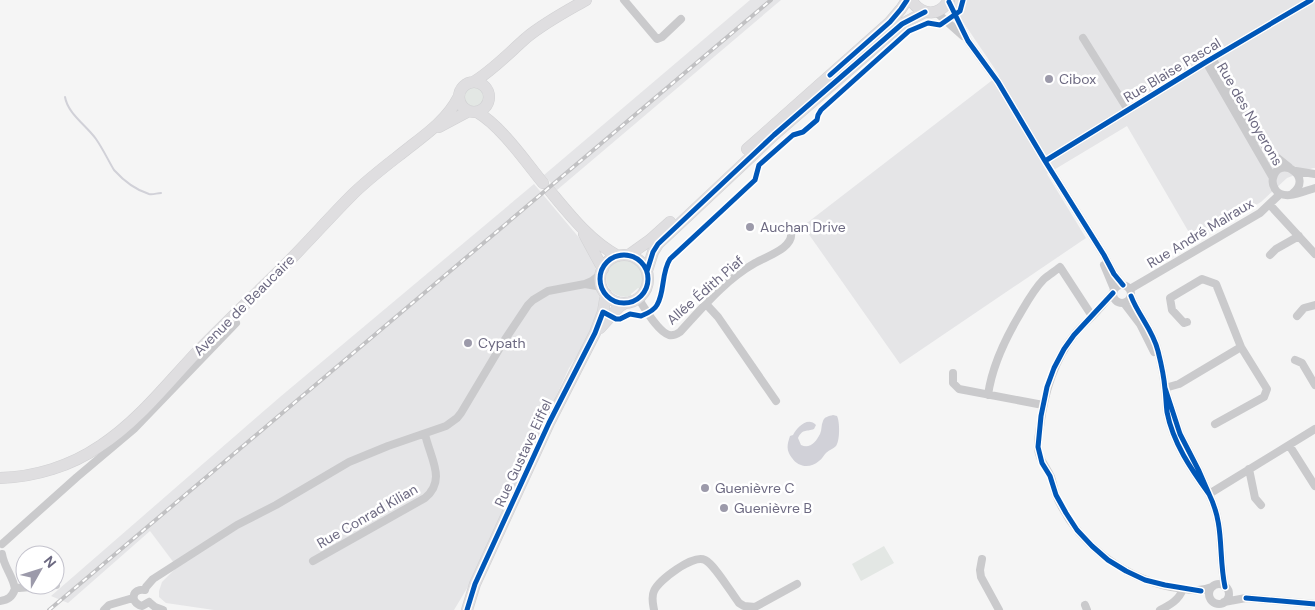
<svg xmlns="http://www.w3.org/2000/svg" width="1315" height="610" viewBox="0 0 1315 610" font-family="'DM Sans',sans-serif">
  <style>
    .built { fill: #e5e5e7 }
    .green { fill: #e3e7e4 }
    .water { fill: #d1d1d8 }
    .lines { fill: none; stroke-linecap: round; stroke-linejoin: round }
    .stream { stroke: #d1d1d8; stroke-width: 2 }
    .primary-casing { stroke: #d1d1d3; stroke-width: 12 }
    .street { stroke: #cacacc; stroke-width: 8 }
    .primary { stroke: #dfdee0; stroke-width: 11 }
    .rail-casing { stroke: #c1c1c3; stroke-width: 4 }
    .rail { stroke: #fff; stroke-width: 2; stroke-dasharray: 5.5; stroke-linecap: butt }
    .cycleway-casing { stroke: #fff; stroke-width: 8 }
    .cycleway { stroke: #0057b8; stroke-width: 5 }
    .poi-dot { fill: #9c9aaa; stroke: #fff; stroke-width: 2 }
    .labels { text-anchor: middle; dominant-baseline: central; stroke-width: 5; stroke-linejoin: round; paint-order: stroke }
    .street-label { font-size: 14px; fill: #6c6981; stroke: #fff }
    .poi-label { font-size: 14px; fill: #6c6981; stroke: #fff; text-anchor: start }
  </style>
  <rect width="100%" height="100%" fill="#f5f5f5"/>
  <path class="built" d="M750,0H781L557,190L544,175Z
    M953,0H1315V168H1313L1287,178L1261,202L1194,241L1127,126L1047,174L1086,238L900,364L803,226L999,75L953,7Z
    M534,184L581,240L595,263L596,272L593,276L591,288L596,290L601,300L592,332L569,368L469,585L454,610H214L166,603L159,597V591L162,582L177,567L150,531L68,603L51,596L280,397Z"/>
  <path class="green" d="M464 97a10 10 0 1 1 20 0a10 10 0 1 1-20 0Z
    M624,260C639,262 647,275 640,289L638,288L631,294V296C603,302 596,264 624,260Z
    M884,546L894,563L861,581L852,564Z"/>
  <path class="water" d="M833,415L837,416C840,422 840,441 836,446C833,449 829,450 826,453C824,455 822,459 819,461C810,469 798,467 792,458C786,450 787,445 790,436L793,435C797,427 808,416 816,425L814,429C807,432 803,428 798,438L801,445C810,449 816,442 820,434C822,430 821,425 823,421C824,417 829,416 833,415Z"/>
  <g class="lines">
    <path class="stream" d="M65,97C68,114 86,125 96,139C103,149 108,160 114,170C123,180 136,190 149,194C153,195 157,193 161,193"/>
    <defs>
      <path id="primary" d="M911,0C922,16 939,17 949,0
        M475,81C494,69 509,53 526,38C544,23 565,12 586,0
        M459 97a15 15 0 1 1 30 0a15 15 0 1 1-30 0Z
        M477,112C501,126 525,161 543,183
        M439,127L469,111
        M747,149L890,22L901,9L907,0
        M550,191C570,215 590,241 618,256
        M584,234L603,269
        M629,255L650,240L670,222
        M600 279a24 24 0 1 1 48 0a24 24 0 1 1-48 0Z
        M647,271L653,252L658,244L774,135L902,24L925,12
        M600,328L620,306L625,303
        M0,478C35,477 71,466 100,446C137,422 165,386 195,354C225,323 256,294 287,263C309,241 330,217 352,195C370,177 391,162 411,146C428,133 448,118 458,98
        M467,610L475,584L549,423L595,333L603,312L606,294"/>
    </defs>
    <use href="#primary" class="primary-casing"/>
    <path class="street" d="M624,0L657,39L662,37L681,19
      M949,2L968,41L998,82L1045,161L1104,255L1114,274L1123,285
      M936,12L963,36
      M1083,38L1128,110
      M1212,58L1253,130L1269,151L1289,167
      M1206,62L1273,178
      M1045,161L1206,62L1311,0
      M1296,171L1315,174
      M1292,194C1315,177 1279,154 1273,178C1272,182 1273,186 1275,189C1283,202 1304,191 1315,188
      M1270,205L1315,254
      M1270,255L1276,249L1299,236
      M1104,265L1114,289
      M585,284L602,287
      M1113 294a9 9 0 1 1 18 0a9 9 0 1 1-18 0Z
      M1130,289L1260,213L1280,194
      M1113,293C1107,299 1103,305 1098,310C1090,319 1081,326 1074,335C1053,362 1044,394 1040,427C1039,433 1038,440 1038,446C1038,459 1046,466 1051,477C1053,483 1054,490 1056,495C1076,542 1121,577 1171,587C1186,589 1198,593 1212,587
      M1131,296C1138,315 1153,330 1158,351C1161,363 1164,376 1165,389C1166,397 1166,404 1167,412C1173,443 1191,469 1209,494L1199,471L1180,434L1165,388
      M638,298C645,308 657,331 669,335C674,336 677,334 680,332C703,307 725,280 755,263C767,256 794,248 791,232
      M1124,303L1140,324L1154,352
      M706,304L718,317L776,401
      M1297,316L1304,308L1315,305
      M1295,360L1302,363L1315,385
      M953,373V383L959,389L1043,405
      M1165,388L1179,384L1241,347L1216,284L1202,279L1170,298L1172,310L1184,323L1187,322
      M988,395C992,366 1005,339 1020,314C1027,302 1034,289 1044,279C1049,275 1055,271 1060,267L1092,316
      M1215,424L1264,397L1267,389L1241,347
      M1289,445L1315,486
      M1249,469L1255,498L1261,505
      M2,544L77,477L134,429L236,323
      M982,559L980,570L981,577L999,610
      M313,561L425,498C447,480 430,458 425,434
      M1209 594a10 10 0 1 1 20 0a10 10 0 1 1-20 0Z
      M15,587L19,588L56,585
      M1225,587C1218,554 1225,526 1209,494L1315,429
      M145,590L146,587L153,579L237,525L276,505L349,462L388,446L446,426L457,418L461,413L504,341L528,305L533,300L548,291L585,284L592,281L601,274
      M145,590C132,588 129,602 142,606L149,602
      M0,601C8,600 12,597 15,589C13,576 4,567 2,554
      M149,602L155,607L163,610
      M1224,602L1246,598L1315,604
      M1085,605L1087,610
      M104,610L109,605L133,598
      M654,610C653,604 651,597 654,591C659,580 693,554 705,560C714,564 732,594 739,603L744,606L755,607L797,584
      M1160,610C1170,605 1179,600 1183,589"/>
    <use href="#primary" class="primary"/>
    <defs>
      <path id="rail" d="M49,610L771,0"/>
    </defs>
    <use href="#rail" class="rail-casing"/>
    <use href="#rail" class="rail"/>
    <defs>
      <path id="cycleway" d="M949,2L968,41L998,82L1045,161L1104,255L1114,274L1123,285
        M830,75L890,22L901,9L907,0
        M1045,161L1206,62L1311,0
        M600 279a24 24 0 1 1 48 0a24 24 0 1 1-48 0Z
        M647,271L653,252L658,244L774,135L902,24L925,12
        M1113,293L1074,335L1064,349L1054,368L1047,387L1041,416L1038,447L1042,463L1050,476L1056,495L1066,513L1077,530L1092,546L1108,560L1126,571L1145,580L1165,585L1201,591
        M1131,296C1138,315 1153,330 1158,351C1161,363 1164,376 1165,389C1166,397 1166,404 1167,412C1173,443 1191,469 1209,494L1199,471L1180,434L1165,388
        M1209,494C1225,526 1218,554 1225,587
        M1246,598L1315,604
        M467,610L475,584L549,423L595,333L603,312L616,319H620L630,314L641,316C646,314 654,311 657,305C665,292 661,273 670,259L755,180L759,165L793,135L803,132L817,120L818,115L821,110L909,31L928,23L940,25L960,11L963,0"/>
    </defs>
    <use href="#cycleway" class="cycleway-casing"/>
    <use href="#cycleway" class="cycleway"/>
  </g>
  <g class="poi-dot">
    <circle cx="1049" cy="79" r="5"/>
    <circle cx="750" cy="227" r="5"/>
    <circle cx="468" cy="343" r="5"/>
    <circle cx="705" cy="488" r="5"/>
    <circle cx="724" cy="508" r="5"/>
  </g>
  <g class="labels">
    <g class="street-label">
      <text transform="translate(1172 70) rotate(-31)">Rue Blaise Pascal</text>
      <text transform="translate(1250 114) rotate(60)">Rue des Noyerons</text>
      <text transform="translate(1200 233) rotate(-31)">Rue André Malraux</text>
      <text transform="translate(705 290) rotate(-41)">Allée Édith Piaf</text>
      <text transform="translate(244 305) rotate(-45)">Avenue de Beaucaire</text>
      <text transform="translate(523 453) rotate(-65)">Rue Gustave Eiffel</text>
      <text transform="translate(367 516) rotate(-30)">Rue Conrad Kilian</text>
    </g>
    <g class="poi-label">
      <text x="1059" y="79">Cibox</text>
      <text x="760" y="227">Auchan Drive</text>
      <text x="478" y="343">Cypath</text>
      <text x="715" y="488">Guenièvre C</text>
      <text x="734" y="508">Guenièvre B</text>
    </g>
  </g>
  <g transform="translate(40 570) rotate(51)"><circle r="24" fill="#ffffff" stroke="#c4c3cd"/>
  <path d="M0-4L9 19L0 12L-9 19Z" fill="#9c9aaa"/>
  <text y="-8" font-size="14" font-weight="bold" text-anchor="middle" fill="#6c6981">N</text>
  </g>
</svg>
